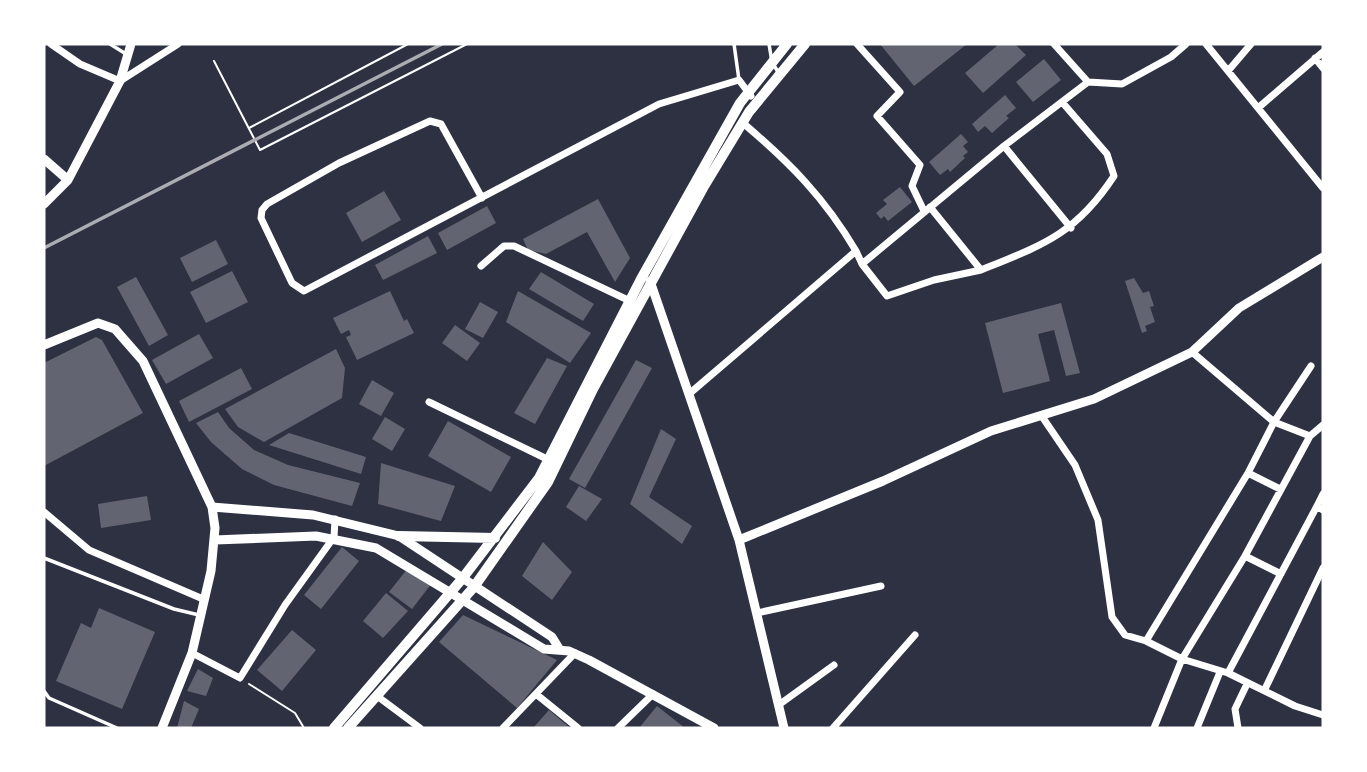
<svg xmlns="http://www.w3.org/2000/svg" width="1367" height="772" viewBox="0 0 1367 772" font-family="'Noto Sans',sans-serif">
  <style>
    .building { fill: #626471 }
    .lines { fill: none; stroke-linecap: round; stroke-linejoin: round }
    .path { stroke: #fff; stroke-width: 2 }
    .service { stroke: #fff; stroke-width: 3.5 }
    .minor { stroke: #fff; stroke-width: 7 }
    .tertiary { stroke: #fff; stroke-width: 9 }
    .trunk { stroke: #fff; stroke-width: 10 }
    .rail { stroke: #abadb3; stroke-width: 3.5 }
  </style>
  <rect width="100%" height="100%" fill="#2d3142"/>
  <path class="building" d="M880,44H967L914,86Z
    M999,44H1015L1026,55L983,93L965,73Z
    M1044,59L1061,80L1033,102L1016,82Z
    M1005,95L1016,108L1006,116L1009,118L992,133L985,126L978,132L972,124Z
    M961,134L968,142L963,146L968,152L963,156L965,158L950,172L948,169L940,175L929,162Z
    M900,187L912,202L888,221L884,216L881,219L876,213L887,204L883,200Z
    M384,191L401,220L362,242L346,213Z
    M598,199L630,258L615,282L587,232L546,254L528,250L523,239Z
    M487,206L496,223L447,250L438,233Z
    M428,236L437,253L383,280L375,265Z
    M216,240L228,264L192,282L180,258Z
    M232,271L248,302L206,323L190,292Z
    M541,272L594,304L583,321L529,289Z
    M136,277L168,335L149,346L117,287Z
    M1134,278L1143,293L1149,291L1154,306L1150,307L1155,322L1145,326L1147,331L1142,333L1125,281Z
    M390,291L404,321L407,319L414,333L357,360L346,337L351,335L349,330L341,334L333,318Z
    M518,291L591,333L570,363L506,322Z
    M480,302L498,312L483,338L465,329Z
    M1061,303L1080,373L1066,376L1054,330L1038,334L1050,381L1003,393L985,323Z
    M455,325L480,343L467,361L442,343Z
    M199,334L213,358L166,384L152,360Z
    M96,337L102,340L143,413L44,466V363Z
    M336,349L345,368L342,398L264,442L238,427L225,409Z
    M547,358L567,366L535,424L514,413Z
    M636,360L652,368L585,488L569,479Z
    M241,368L252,389L189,422L179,401Z
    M372,380L394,393L381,416L359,404Z
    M218,412L229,428L254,450L288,465L360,483L352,506L274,485L242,469L211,442L196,423Z
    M385,417L405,429L392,451L372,439Z
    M448,421L511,457L491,492L428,456Z
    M661,429L676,439L649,497L692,526L682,544L630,504Z
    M289,433L366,457L361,474L269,445Z
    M381,463L455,486L441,521L378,504Z
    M579,486L602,499L586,521L566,507Z
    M147,496L151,520L101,528L98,504Z
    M543,542L572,572L552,600L522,576Z
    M342,547L359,561L321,609L304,595Z
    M408,568L432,583L412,609L389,592Z
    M386,593L408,611L383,638L363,621Z
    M99,608L155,632L122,709L56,681L81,623L91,628Z
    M463,615L557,660L517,708L439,642Z
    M292,630L316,650L282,691L257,670Z
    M198,669L213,678L206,696L187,691Z
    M184,701L199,709L191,728H177Z
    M657,706L685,728H639Z
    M549,710L570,728H533Z"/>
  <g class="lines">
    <path class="path" d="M214,61L260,150L467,44
      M249,128L408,44
      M249,684L295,713L304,728"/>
    <path class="service" d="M110,44L126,54
      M734,44L739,80
      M769,44L772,62L778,72
      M44,558L174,609L199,615
      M44,691L49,698L117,728"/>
    <path class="minor" d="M51,44L80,64L120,81L178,44
      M857,44L900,92L877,116L920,165L912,186L924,211
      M1054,44L1088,82L1122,84L1171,57L1186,44
      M1206,44L1323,188
      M1315,58L1323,68
      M1228,71L1251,44
      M1258,108L1323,52
      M1004,146L1071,228
      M482,198L441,124L430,121L339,163L267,204L262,210L261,218L292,283L304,291L659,104L739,80L751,96
      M930,207L981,270C1043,245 1076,234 1114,176L1107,154L1062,102
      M856,251L862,264L1004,146L1088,82
      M862,264L887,296L934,280L981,270
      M481,266L504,246H514L630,301
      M1192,352L1274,422L1311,366
      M689,394L856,251C824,197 790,163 743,123
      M429,402L547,459
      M1041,415L1075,465L1098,520L1112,617L1125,635L1146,641L1182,659L1228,673L1295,706L1323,715
      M1248,473L1280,489
      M1317,506L1323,494
      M44,512L89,550L203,599
      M1245,556L1281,574
      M757,613L881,586
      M1146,641L1248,473L1274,422L1310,436L1323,425
      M192,653L240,678L285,605L334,537L335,519
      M1228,673L1317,506L1323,510
      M1265,689L1323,568
      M536,694L578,728
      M377,696L420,728
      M780,704L834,665
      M503,728L575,653
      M618,728L653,694
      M833,728L915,635
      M1154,728L1182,659L1245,556L1310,436
      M1197,728L1220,672
      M1238,728L1235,709L1247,684"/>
    <path class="tertiary" d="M44,159L68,180L44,204
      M68,180L120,81L131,44
      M650,281L739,540L784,728
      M44,345L98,323L115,329L143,361L212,507L215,528L211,571L192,653L162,728
      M212,507L313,515L399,536L552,637L560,650
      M215,540L316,536L376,548L544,649L569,651L589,660L714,728
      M739,540L883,481L991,431L1094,399L1192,352L1239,308L1323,257"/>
    <path class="trunk" d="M399,536L495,538
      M334,728L462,579L539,478L641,279L740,103L787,44
      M348,728L474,587L548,482L593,389L703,188L749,112L805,44"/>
    <path class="rail" d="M44,248L442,44"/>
  </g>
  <rect width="1367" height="772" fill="none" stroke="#ffffff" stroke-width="91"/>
</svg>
